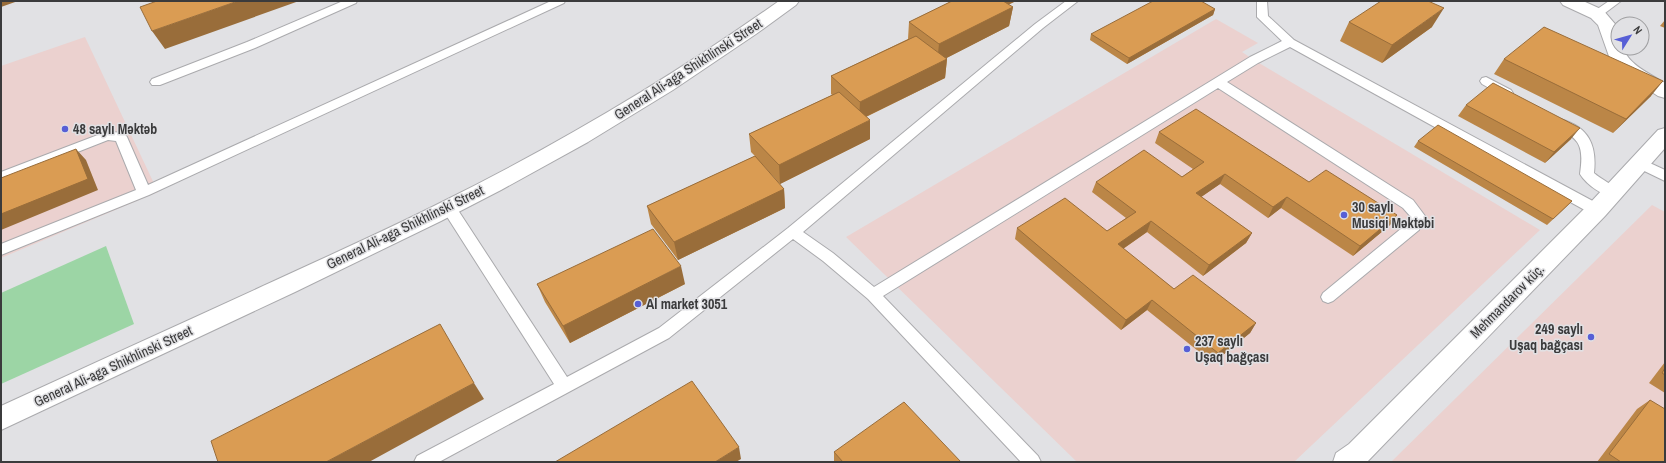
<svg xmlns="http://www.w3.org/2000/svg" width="1666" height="463" viewBox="0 0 1666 463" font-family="'Archivo Narrow',sans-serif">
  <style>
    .education { fill: #ebd1cf }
    .green { fill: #9cd5a5 }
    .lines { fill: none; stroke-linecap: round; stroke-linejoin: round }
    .service-casing { stroke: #aaaaad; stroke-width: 2 }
    .minor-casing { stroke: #aaaaad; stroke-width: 2 }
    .secondary-casing { stroke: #aaaaad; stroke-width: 2 }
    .service { fill: #fff; fill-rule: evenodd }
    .minor { fill: #fff; fill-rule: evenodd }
    .secondary { fill: #fff; fill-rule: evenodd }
    .wall { fill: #bb8647 }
    .shaded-wall { fill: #996d3a }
    .building { fill: #da9c53; stroke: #996d3a }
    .poi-dot { fill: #575fd6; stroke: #e1e1e4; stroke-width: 1.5 }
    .labels { text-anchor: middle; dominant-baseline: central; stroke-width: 3; stroke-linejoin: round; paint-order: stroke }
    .street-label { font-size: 14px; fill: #3b3b3c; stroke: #e1e1e4 }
    .poi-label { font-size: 14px; font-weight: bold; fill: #3b3b3c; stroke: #e1e1e4; text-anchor: start }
  </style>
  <rect width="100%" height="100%" fill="#e1e1e4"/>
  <path class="education" d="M1216,19L1258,43L1242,52L1254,60L1540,230L1294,462H1077L846,237Z
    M85,37L158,192L1,258V66Z
    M1652,205L1665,212V462H1391Z"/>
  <path class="green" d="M106,246L134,324L1,384V293Z"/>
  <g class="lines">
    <defs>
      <path id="service" d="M343,1H357L356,3L255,48L160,85H152L150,82L152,79L247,42Z
        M551,1H565L564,3L149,195L1,255V244L136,190L116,141L108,140L1,182V172L103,133C110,131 118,132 125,134L127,137L148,185Z
        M1066,1H1078L1043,28L803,232L833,253L874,287L1250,57L1282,41L1257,17V1H1267L1268,16L1294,40L1602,206L1604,210L1602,214L1597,215L1592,214L1290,47L1258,63L1227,82L1413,200L1425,216L1419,230L1333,301L1328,303L1323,301L1321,297L1323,293L1408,223L1411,217L1403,208L1218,88L883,296L1038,456L1041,462H1021L868,299L823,261L793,239L669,338L439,462H414L417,456L554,384L444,212L442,208L444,204L449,203L454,204L567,377L659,328L788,228L1035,24Z
        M1609,1H1621L1601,16H1593L1591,14L1593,12Z
        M1486,77L1511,90L1513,93L1511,96H1503L1482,84L1480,81L1482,78Z
        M1560,119C1589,127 1597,145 1594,173C1600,179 1615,185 1619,192L1617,195C1605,199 1586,184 1580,174C1584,145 1580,140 1556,126L1554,123L1556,120Z
        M1639,158L1665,170V181L1634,166L1632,163L1634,160Z"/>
      <path id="minor" d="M1560,1H1583L1603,10L1615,24L1618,34V48H1623C1629,65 1650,74 1665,83V98L1658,96L1621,72L1611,62L1598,25L1591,18L1563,5Z
        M1665,128V148L1605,216L1367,462H1333L1336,453L1349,444L1589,204L1658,130Z"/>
      <path id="secondary" d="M779,1H799L796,5L756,34L673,90L588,142L501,190L441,221L295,292L1,430V406C92,364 183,323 274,281C330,255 387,230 442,202C559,144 672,77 779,1Z"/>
    </defs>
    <use href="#service" class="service-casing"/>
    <use href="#minor" class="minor-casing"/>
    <use href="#secondary" class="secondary-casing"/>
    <use href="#service" class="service"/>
    <use href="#minor" class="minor"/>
    <use href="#secondary" class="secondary"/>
  </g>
  <path class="wall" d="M952,1H1016L1008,5L1013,7L1009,26L946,58L947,59L945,78L866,117L870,139L780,184L761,163L784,189L785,208L678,260L651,224L647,206L755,156L751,152L749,134L832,95L831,94V76L908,39L909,22Z
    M1215,9L1213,15L1127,64L1090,40L1091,34Z
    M1665,20V28L1660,26Z
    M1349,22L1432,27L1382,63L1340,41Z
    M1504,59L1651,96L1613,133L1494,74Z
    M1466,105L1571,139L1545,163L1458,116Z
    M1159,132L1309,182L1397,215L1390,225L1353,256L1281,208L1268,218L1220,184L1201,197L1252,233L1246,243L1203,276L1147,232L1123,249L1174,289L1256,323L1250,333L1213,363L1147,310L1121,330L1015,239L1017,228L1107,231L1126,218L1092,192L1096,182L1182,177L1193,169L1155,143Z
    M1418,141L1572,201L1566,207L1547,225L1414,147Z
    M537,284H685L570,343L545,302Z
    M1665,362V393L1649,383Z
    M1650,400L1665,462H1597L1637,409Z
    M834,452L961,462H834Z"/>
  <path class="shaded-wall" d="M1,1H18L1,7Z
    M238,1H299L165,49L152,31Z
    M998,1H1016L997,10Z
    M1013,7L1009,26L937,63L939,44Z
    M1444,8L1432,27L1382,63L1392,45Z
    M1215,9L1213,15L1127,64L1129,58Z
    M947,59L945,78L859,120L860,102Z
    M1663,81L1651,96L1613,133L1626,119Z
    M870,120V139L780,184L779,165Z
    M1580,128L1571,139L1545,163L1554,152Z
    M76,149L86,160L98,190L1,230V214Z
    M1225,174L1220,184L1191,204L1196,193Z
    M784,189L785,208L678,260L674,242Z
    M1287,197L1281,208L1268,218L1273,207Z
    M1397,215L1390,225L1353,256L1360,246Z
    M1151,221L1147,232L1114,255L1118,244Z
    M1252,233L1246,243L1203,276L1209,265Z
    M681,266L685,284L570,343L563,326Z
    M1152,300L1147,310L1121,330L1126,320Z
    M1256,323L1250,333L1213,363L1218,353Z
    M474,383L484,399L369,462H326Z
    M739,447L741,459L736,462H715Z"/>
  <path class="building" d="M157,1H238L152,31L140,7Z
    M952,1H1003L1013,7L939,44L909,22Z
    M1153,1H1201L1215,9L1129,58L1091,34Z
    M1381,1H1428L1444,8L1392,45L1349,22Z
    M1544,27L1663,81L1626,119L1504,59Z
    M916,36L947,59L860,102L831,76Z
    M1493,83L1580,128L1554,152L1466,105Z
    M839,92L870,120L779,165L749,134Z
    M1196,109L1309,182L1326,170L1397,215L1360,246L1287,197L1273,207L1225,174L1196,193L1252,233L1209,265L1151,221L1118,244L1174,289L1193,275L1256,323L1218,353L1152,300L1126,320L1017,228L1065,198L1107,231L1136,212L1096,182L1144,150L1182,177L1204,162L1159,132Z
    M1438,125L1572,201L1553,219L1418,141Z
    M76,149L88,179L1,214V178Z
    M755,156L784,189L674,242L647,206Z
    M653,229L681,266L563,326L537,284Z
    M440,324L474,383L326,462H218L211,441Z
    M1665,368V375L1662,373Z
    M692,381L739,447L715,462H555Z
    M1650,400L1665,409V462H1621L1609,454Z
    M904,402L961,462H843L834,452Z"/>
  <g class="poi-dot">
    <circle cx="65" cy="129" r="4"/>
    <circle cx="1344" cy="215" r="4"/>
    <circle cx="638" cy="304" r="4"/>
    <circle cx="1591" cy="337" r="4"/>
    <circle cx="1187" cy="349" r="4"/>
  </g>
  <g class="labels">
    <g class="street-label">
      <text transform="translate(688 69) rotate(-33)">General Ali-aga Shikhlinski Street</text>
      <text transform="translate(405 227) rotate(-26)">General Ali-aga Shikhlinski Street</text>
      <text transform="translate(1507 301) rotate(-45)">Mehmandarov küç.</text>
      <text transform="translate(113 366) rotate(-25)">General Ali-aga Shikhlinski Street</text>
    </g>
    <g class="poi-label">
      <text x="73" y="129">48 saylı Məktəb</text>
      <text x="1352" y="207">30 saylı<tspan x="1352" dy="16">Musiqi Məktəbi</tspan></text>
      <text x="646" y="304">Al market 3051</text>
      <text x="1583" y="329" text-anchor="end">249 saylı<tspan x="1583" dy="16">Uşaq bağçası</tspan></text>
      <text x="1195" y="341">237 saylı<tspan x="1195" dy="16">Uşaq bağçası</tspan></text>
    </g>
  </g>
  <rect width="1666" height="463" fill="none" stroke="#3b3b3c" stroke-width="4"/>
  <g transform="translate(1630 36) rotate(53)"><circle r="19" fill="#e1e1e4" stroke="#9f9fa1"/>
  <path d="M0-3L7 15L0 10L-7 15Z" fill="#575fd6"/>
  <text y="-6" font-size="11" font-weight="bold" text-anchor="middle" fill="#3b3b3c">N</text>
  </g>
</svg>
